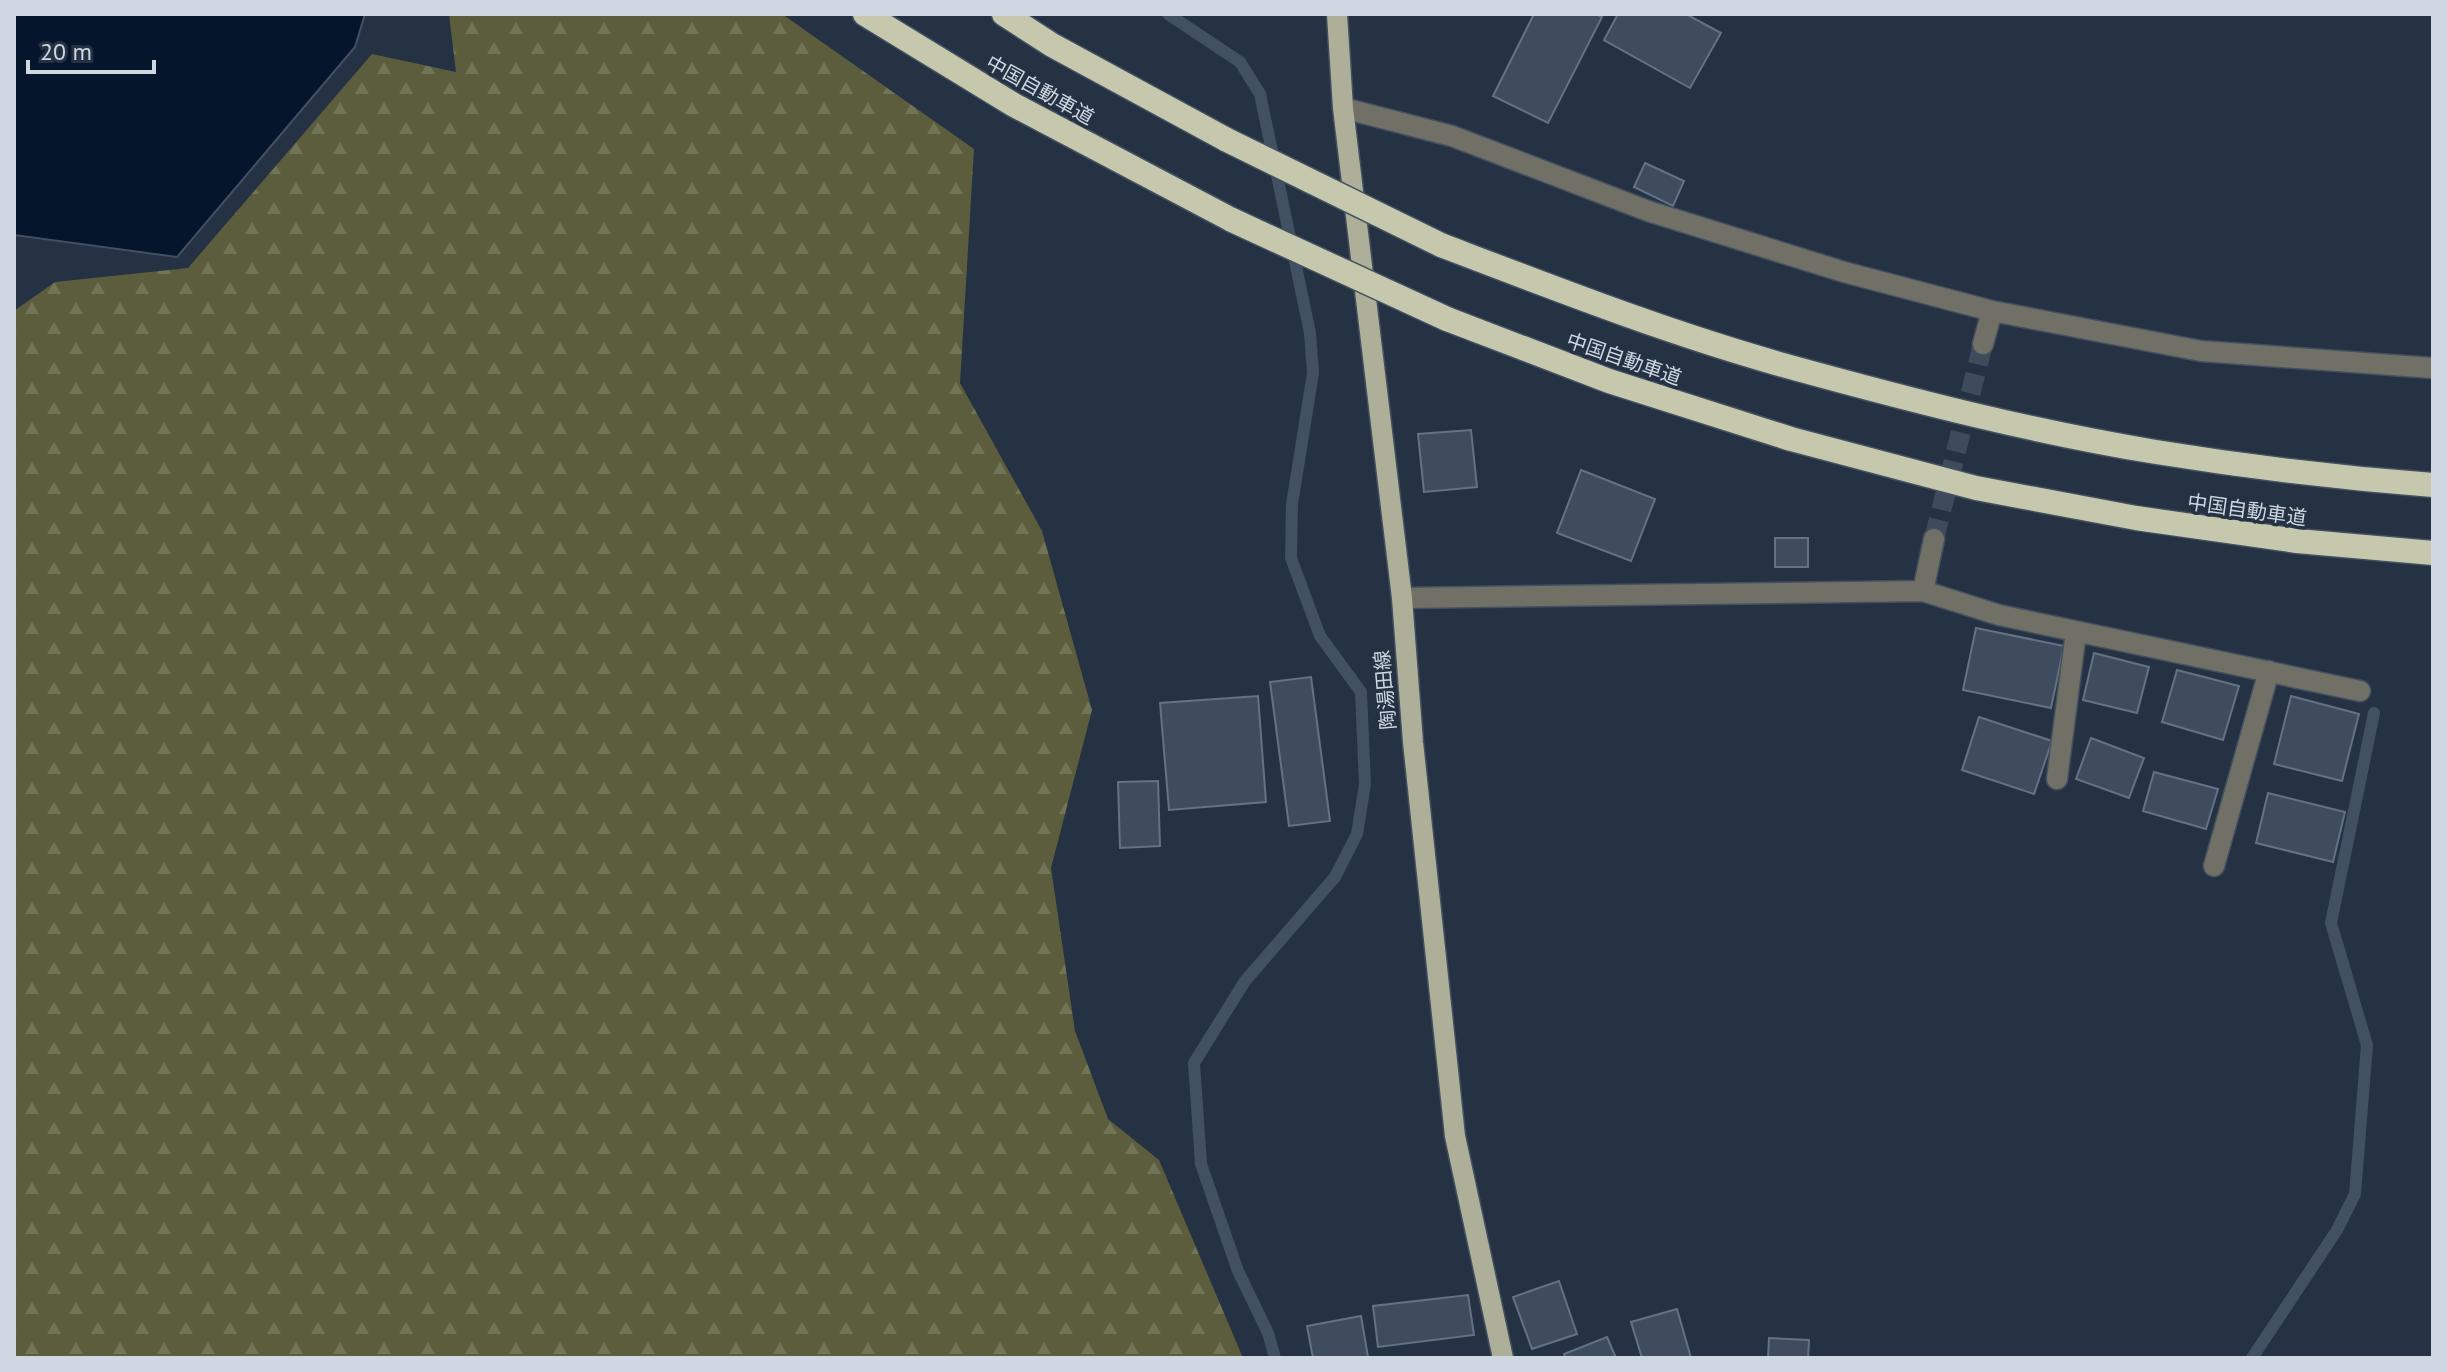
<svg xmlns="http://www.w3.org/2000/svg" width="2447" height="1372" viewBox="0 0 2447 1372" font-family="'PT Sans','Noto Sans JP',sans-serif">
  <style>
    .forest { fill: url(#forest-firs) }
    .water { fill: #05162c; stroke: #425063; stroke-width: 2 }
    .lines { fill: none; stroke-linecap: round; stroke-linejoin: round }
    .stream { stroke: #425063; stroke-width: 12 }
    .building { fill: #3e4c5e; stroke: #637286; stroke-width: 2 }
    .minor-tunnel { stroke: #3e4b5b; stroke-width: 20; stroke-dasharray: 20 10; stroke-linecap: butt }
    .minor-casing { stroke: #445060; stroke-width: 23 }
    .major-casing { stroke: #445060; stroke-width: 23 }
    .highway-casing { stroke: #445060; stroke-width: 27 }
    .minor { stroke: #707066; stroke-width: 20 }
    .major { stroke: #aeaf99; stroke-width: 20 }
    .highway { stroke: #c6c8ae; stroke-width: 24 }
    .highway-bridge-casing { stroke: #445060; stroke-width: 27; stroke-linecap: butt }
    .highway-bridge { stroke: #c6c8ae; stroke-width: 24 }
    .labels { text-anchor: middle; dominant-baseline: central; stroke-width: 7; stroke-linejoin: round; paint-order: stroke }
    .street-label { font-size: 20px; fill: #cfd7e2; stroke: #253243 }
  </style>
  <defs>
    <pattern id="forest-firs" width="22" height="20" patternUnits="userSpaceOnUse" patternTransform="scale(2)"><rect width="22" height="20" fill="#5c5d3c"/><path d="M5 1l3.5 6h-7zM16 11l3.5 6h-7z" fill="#727458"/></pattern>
  </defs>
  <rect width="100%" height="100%" fill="#253243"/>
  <path class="forest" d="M449,14H782L974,149L960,383L1042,531L1092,710L1051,868L1075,1031L1108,1119L1159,1160L1243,1358H14V311L55,282L188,268L372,54L456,72Z"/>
  <path class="water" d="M14,14H365L355,47L177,257L14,235Z"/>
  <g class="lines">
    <path class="stream" d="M1168,14L1240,62L1260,94L1310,333L1313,373L1292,504L1291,558L1320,636L1361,692L1365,784L1357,834L1335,877L1245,981L1194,1063L1201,1164L1238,1271L1268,1333L1275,1358
      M2252,1358L2337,1230L2355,1194L2367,1045L2331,923L2374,713"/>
  </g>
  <path class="building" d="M1534,14H1596L1602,17L1548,123L1493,96Z
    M1618,14H1686L1721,33L1690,88L1604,40Z
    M1645,163L1684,181L1673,206L1634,187Z
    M1471,430L1477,487L1424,492L1418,434Z
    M1581,470L1655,499L1631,561L1557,533Z
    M1775,538H1808V567H1775Z
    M1976,628L2064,646L2051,708L1963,690Z
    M2094,653L2149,667L2137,713L2083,700Z
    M2177,670L2239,686L2223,740L2162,722Z
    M1311,677L1330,821L1289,826L1270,682Z
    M1258,696L1266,802L1169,810L1160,703Z
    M2291,696L2359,714L2342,781L2274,764Z
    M1979,717L2052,741L2034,794L1962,770Z
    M2091,738L2144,758L2129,798L2076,779Z
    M2154,772L2218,789L2206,829L2143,811Z
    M1158,781L1160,846L1120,848L1118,782Z
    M2268,793L2345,812L2333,862L2256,843Z
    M1559,1281L1577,1334L1532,1349L1513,1297Z
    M1468,1295L1474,1335L1378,1347L1373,1306Z
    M1677,1309L1691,1358H1642L1631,1322Z
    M1361,1316L1368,1357L1313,1358L1307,1326Z
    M1607,1337L1616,1358H1566L1564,1354Z
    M1769,1338L1809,1340L1808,1358H1768Z"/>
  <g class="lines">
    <path class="minor-tunnel" d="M1934,539L1983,344"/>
    <defs>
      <path id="minor" d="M1343,108L1452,136L1648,211L1844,272L1992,311L2201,351L2433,368
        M1983,344L1992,311
        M1923,591L1999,615L2360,691
        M1402,598L1923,591L1934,539
        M2057,779L2076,632
        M2214,866L2269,671"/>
      <path id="major" d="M1337,14L1343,108L1402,598L1413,742L1455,1136L1503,1358"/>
      <path id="highway" d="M865,14L1014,105L1232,220
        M1004,14L1052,45L1227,140
        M1441,245C1556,289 1671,334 1790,367C1910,400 2033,432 2156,452C2248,467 2341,478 2433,485
        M1447,319L1609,381L1791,439L1976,488L2136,518L2297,541L2433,553"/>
    </defs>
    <use href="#minor" class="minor-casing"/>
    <use href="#major" class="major-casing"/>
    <use href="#highway" class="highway-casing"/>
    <use href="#minor" class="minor"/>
    <use href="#major" class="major"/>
    <use href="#highway" class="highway"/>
    <defs>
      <path id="highway-bridge" d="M1227,140L1441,245
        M1232,220L1447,319"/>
    </defs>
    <use href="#highway-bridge" class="highway-bridge-casing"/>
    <use href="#highway-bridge" class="highway-bridge"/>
  </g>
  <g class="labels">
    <g class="street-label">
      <text transform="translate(1040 90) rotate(29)">中国自動車道</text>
      <text transform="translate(1624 359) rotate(19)">中国自動車道</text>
      <text transform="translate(2247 510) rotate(8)">中国自動車道</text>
      <text transform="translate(1385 690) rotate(-95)">陶湯田線</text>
    </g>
  </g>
  <rect width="2447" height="1372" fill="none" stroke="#cfd7e2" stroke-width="32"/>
  <path d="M28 60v12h126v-12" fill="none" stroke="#cfd7e2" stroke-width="4"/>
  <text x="40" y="60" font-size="24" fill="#cfd7e2" stroke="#253243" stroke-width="6" paint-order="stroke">20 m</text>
</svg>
